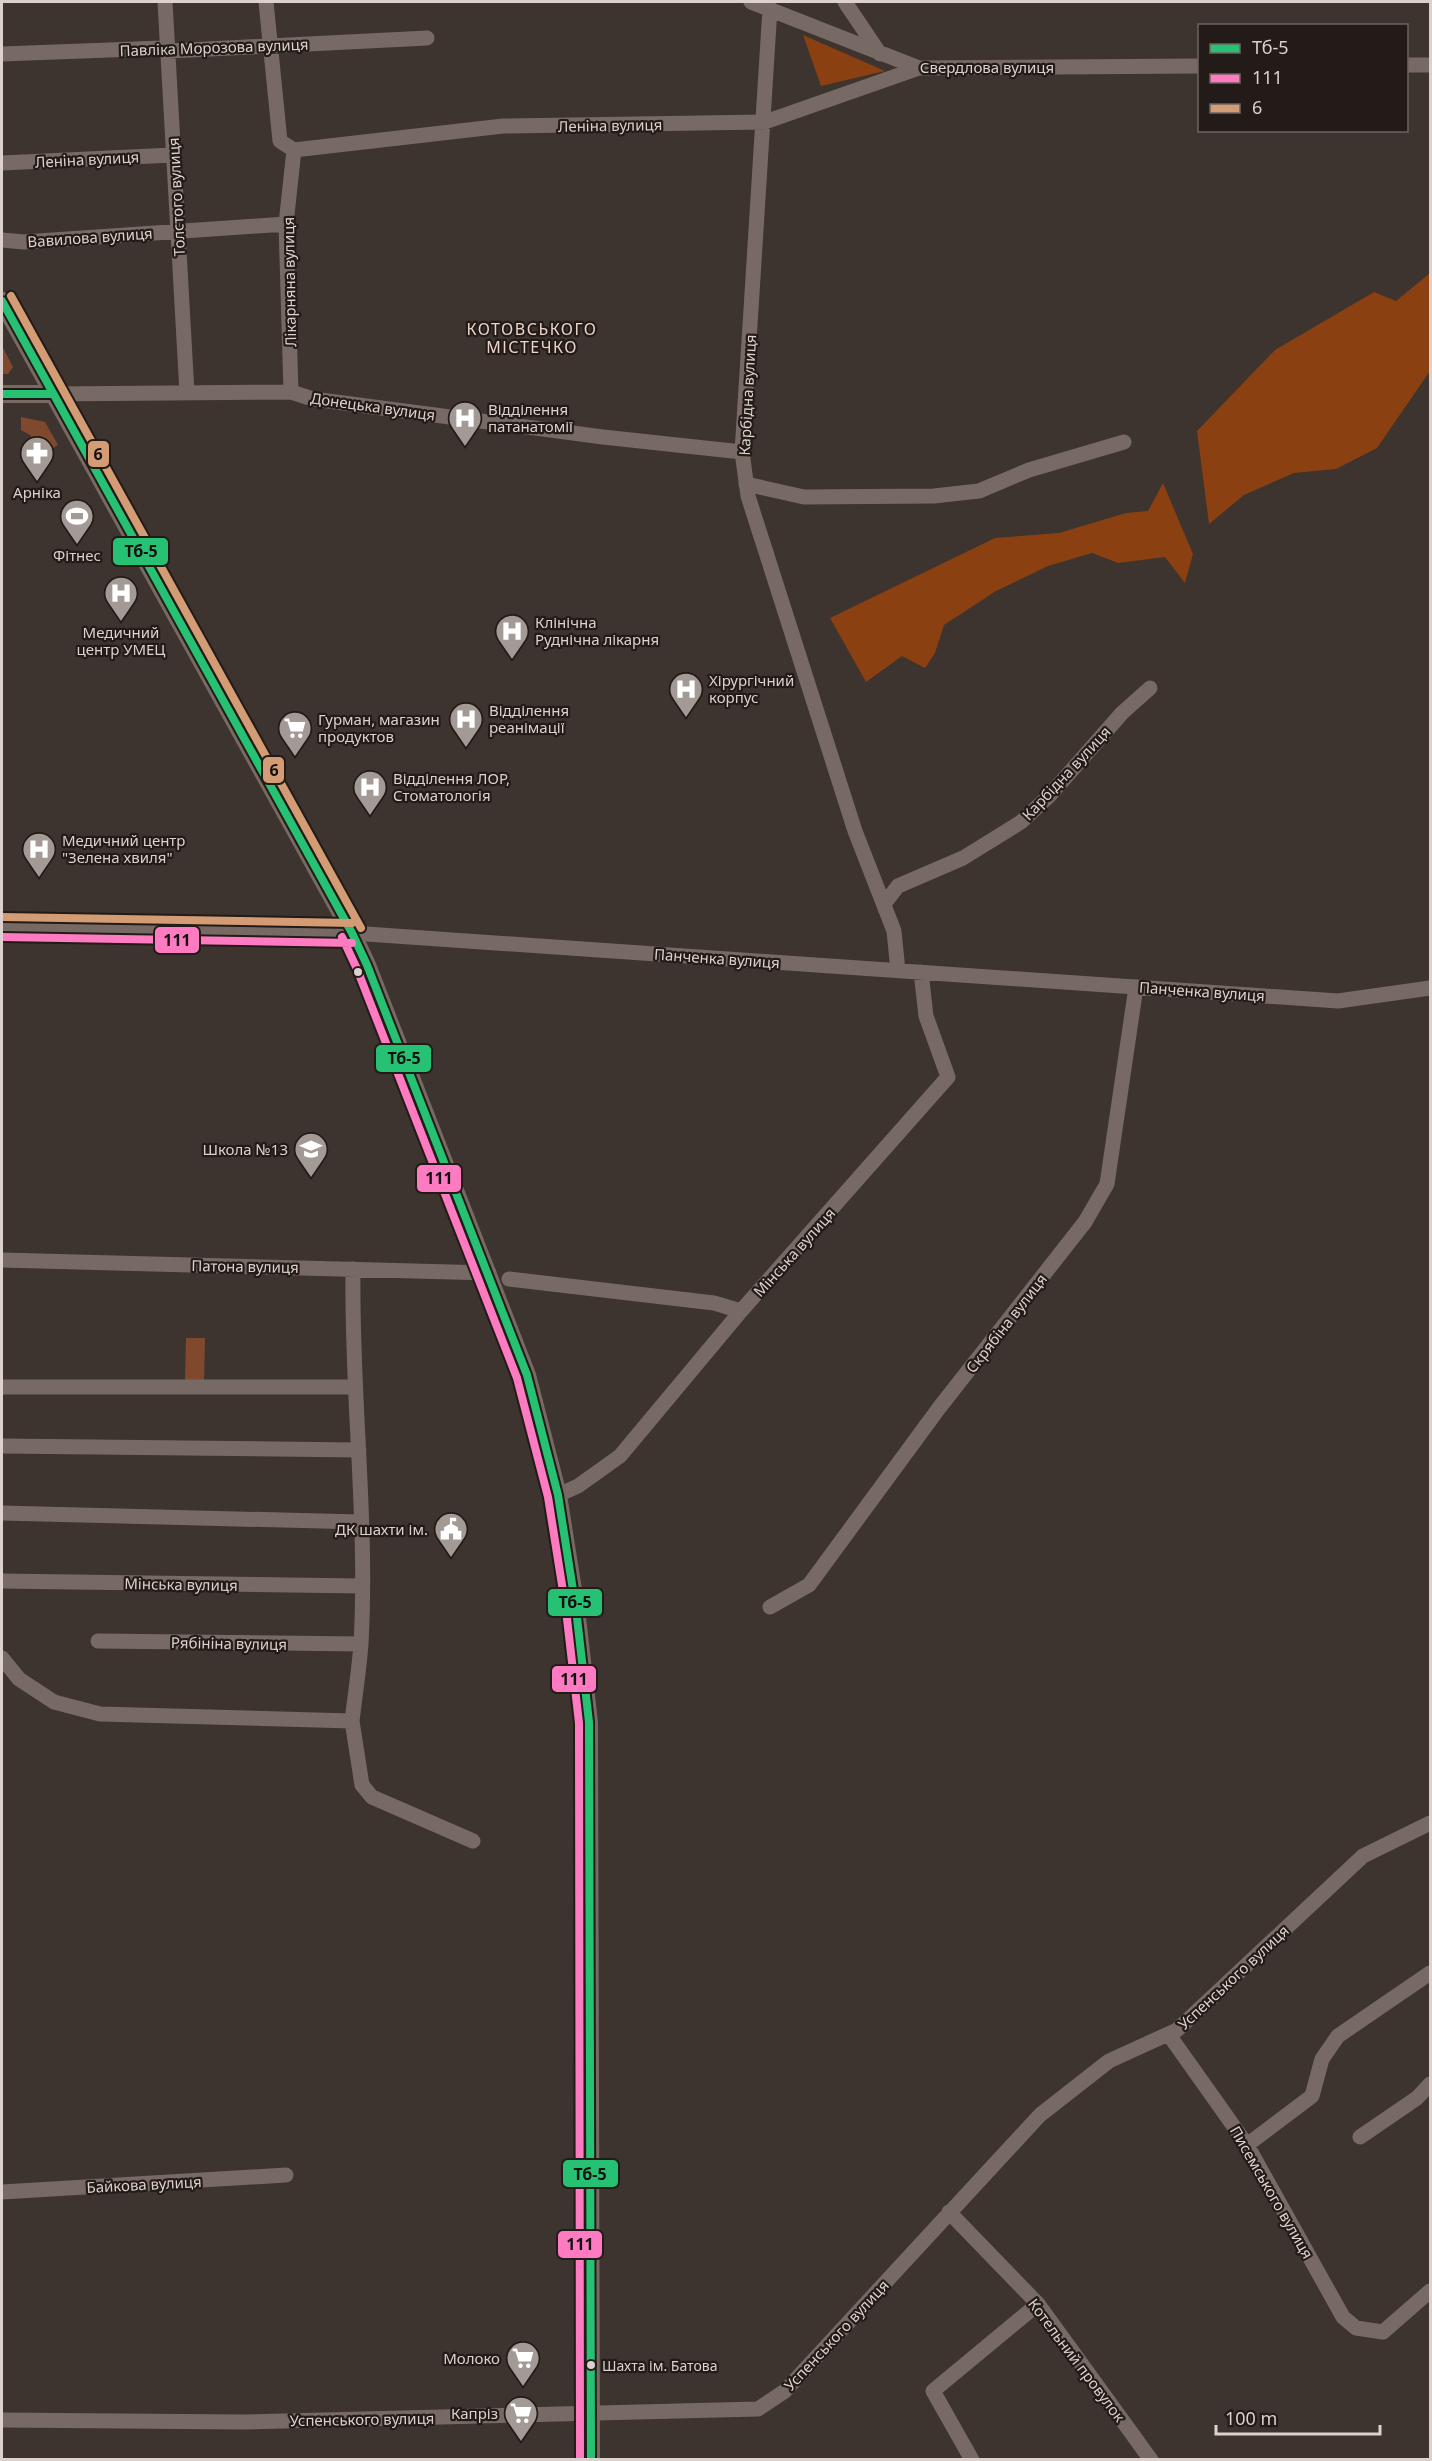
<svg xmlns="http://www.w3.org/2000/svg" width="1432" height="2461" viewBox="0 0 1432 2461" font-family="'Noto Sans',sans-serif">
  <style>
    .green { fill: #80492e }
    .forest { fill: #8a4010 }
    .lines { fill: none; stroke-linecap: round; stroke-linejoin: round }
    .minor { stroke: #776a64; stroke-width: 15 }
    .major { stroke: #786962; stroke-width: 18 }
    .bus-1-casing { stroke: #231b17; stroke-width: 12 }
    .bus-2-casing { stroke: #231b17; stroke-width: 12 }
    .bus-3-casing { stroke: #231b17; stroke-width: 12 }
    .bus-1 { stroke: #26c172; stroke-width: 8 }
    .bus-2 { stroke: #fe7ac1; stroke-width: 8 }
    .bus-3 { stroke: #d39c74; stroke-width: 8 }
    .bus-dot { fill: #dcd1cc; stroke: #231b17; stroke-width: 2 }
    .labels { text-anchor: middle; dominant-baseline: central; stroke-width: 4.5; stroke-linejoin: round; paint-order: stroke }
    .bus-label { font-size: 14px; fill: #dcd1cc; stroke: #231b17; text-anchor: start }
    .street-label { font-size: 15px; fill: #dcd1cc; stroke: #231b17 }
    .poi-label { font-size: 15px; fill: #dcd1cc; stroke: #231b17; text-anchor: start }
    .neighbourhood-label { font-size: 16px; letter-spacing: 1.5px; fill: #ebd4c9; stroke: #231b17 }
    .line-badge { stroke: #231b17; stroke-width: 2 }
    .pale-badge-label { font-size: 16px; text-anchor: middle; font-weight: bold; fill: #111 }
  </style>
  <rect width="100%" height="100%" fill="#3d332f"/>
  <path class="green" d="M2,346L13,367L8,374H2Z
    M21,417L45,422L58,445L44,453L30,435L21,430Z
    M186,1338H205L204,1382L185,1381Z"/>
  <path class="forest" d="M803,35L885,71L821,86Z
    M1430,273V371L1377,448L1336,469L1294,473L1244,495L1209,524L1197,431L1275,350L1374,292L1396,301Z
    M1163,483L1193,554L1185,583L1165,557L1118,563L1092,553L1048,566L996,591L944,625L935,653L925,668L902,656L866,682L830,618L995,538L1059,533L1126,513L1148,511Z"/>
  <g class="lines">
    <path class="minor" d="M165,2L187,393
      M266,2L280,141L294,150
      M751,2L919,68L1200,66
      M845,2L880,54
      M770,8L742,452L748,496L855,831L894,931L898,971
      M2,54L162,48L169,51L427,38
      M1406,65H1430
      M294,150L503,126L765,122L919,68
      M2,163L173,155
      M2,240L24,242L286,224
      M291,392L286,224L294,150
      M51,394L291,392L313,399L603,437L742,452
      M746,484L804,497L934,496L979,491L1029,470L1124,442
      M884,904L898,886L963,858L1021,822L1049,796L1122,713L1150,688
      M2,927L352,933L1338,1001L1430,988
      M2,1260L489,1273
      M509,1279L714,1303L741,1311
      M2,1387H355
      M2,1446L359,1450
      M558,1495L578,1486L620,1456L741,1311L948,1077L926,1016L921,972
      M2,1513L360,1522
      M2,1581L361,1586
      M770,1607L809,1585L939,1408L1085,1222L1107,1184L1136,987
      M98,1641L361,1644
      M2,1658L19,1679L54,1702L100,1714L352,1721L362,1785L372,1797L473,1841
      M352,1721C355,1696 359,1670 361,1644C368,1519 351,1394 353,1269
      M1169,2035L1247,2145L1343,2317L1356,2328L1383,2332L1430,2291
      M1360,2137L1417,2098L1430,2084
      M1247,2145L1312,2096L1322,2059L1338,2036L1430,1973
      M2,2192L286,2175
      M949,2212L1038,2304L1151,2460
      M2,2420L243,2422L758,2409L785,2391L1040,2115L1109,2061L1177,2030L1363,1856L1430,1823
      M972,2460L933,2391L1038,2304"/>
    <path class="major" d="M2,301L352,933L367,965L527,1375L558,1495L576,1609L589,1722L591,2460
      M2,394H51"/>
    <defs>
      <path id="bus-1" d="M2,301L352,933L367,965L527,1375L558,1495L576,1609L589,1722L591,2460
        M2,394H51"/>
      <path id="bus-2" d="M2,937L352,943
        M342,937L357,969L517,1378L548,1497L566,1610L579,1723L580,2460"/>
      <path id="bus-3" d="M11,296L361,928
        M2,917L352,923"/>
    </defs>
    <use href="#bus-1" class="bus-1-casing"/>
    <use href="#bus-2" class="bus-2-casing"/>
    <use href="#bus-3" class="bus-3-casing"/>
    <use href="#bus-1" class="bus-1"/>
    <use href="#bus-2" class="bus-2"/>
    <use href="#bus-3" class="bus-3"/>
  </g>
  <defs>
    <symbol id="hospital-pin" viewBox="-11 -11 22 30"><path d="M0 17L-7.5 6A9.5 9.5 0 1 1 7.5 6Z" fill="#a49a95" stroke="#231b17"/><path d="M-5-5h3v3.5h4V-5h3V5h-3V1.5h-4V5h-3Z" fill="#fff"/></symbol>
    <symbol id="pharmacy-pin" viewBox="-11 -11 22 30"><path d="M0 17L-7.5 6A9.5 9.5 0 1 1 7.5 6Z" fill="#a49a95" stroke="#231b17"/><path d="M-2-6h4v4h4v4h-4v4h-4v-4h-4v-4h4Z" fill="#fff"/></symbol>
    <symbol id="stadium-pin" viewBox="-11 -11 22 30"><path d="M0 17L-7.5 6A9.5 9.5 0 1 1 7.5 6Z" fill="#a49a95" stroke="#231b17"/><path d="M0-5a6.5 5 0 1 0 0 10a6.5 5 0 1 0 0-10ZM-3.5-1.8h7v3.6h-7Z" fill="#fff"/></symbol>
    <symbol id="supermarket-pin" viewBox="-11 -11 22 30"><path d="M0 17L-7.5 6A9.5 9.5 0 1 1 7.5 6Z" fill="#a49a95" stroke="#231b17"/><path d="M-6-5.5h2.5l.6 2H6L4.5 2H-2.5L-4.4-4H-6ZM-1.5 3.2a1.3 1.3 0 1 0 .1 0ZM3 3.2a1.3 1.3 0 1 0 .1 0Z" fill="#fff"/></symbol>
    <symbol id="school-pin" viewBox="-11 -11 22 30"><path d="M0 17L-7.5 6A9.5 9.5 0 1 1 7.5 6Z" fill="#a49a95" stroke="#231b17"/><path d="M0-5L7-2L0 1L-7-2ZM-4 1L0 2.5L4 1V4Q0 6-4 4Z" fill="#fff"/></symbol>
    <symbol id="civic-pin" viewBox="-11 -11 22 30"><path d="M0 17L-7.5 6A9.5 9.5 0 1 1 7.5 6Z" fill="#a49a95" stroke="#231b17"/><path d="M-.6-6.5H3V-4.5H.6V-3L4-1V1h2V6H-6V1h2V-1L-.6-3ZM-1.2 2.5V6h2.4V2.5Z" fill="#fff"/></symbol>
  </defs>
  <g fill-rule="evenodd">
    <use href="#hospital-pin" x="446" y="399" width="38" height="52"/>
    <use href="#pharmacy-pin" x="18" y="434" width="38" height="52"/>
    <use href="#stadium-pin" x="58" y="497" width="38" height="52"/>
    <use href="#hospital-pin" x="102" y="574" width="38" height="52"/>
    <use href="#hospital-pin" x="493" y="612" width="38" height="52"/>
    <use href="#hospital-pin" x="667" y="670" width="38" height="52"/>
    <use href="#hospital-pin" x="447" y="700" width="38" height="52"/>
    <use href="#supermarket-pin" x="276" y="709" width="38" height="52"/>
    <use href="#hospital-pin" x="351" y="768" width="38" height="52"/>
    <use href="#hospital-pin" x="20" y="830" width="38" height="52"/>
    <use href="#school-pin" x="292" y="1130" width="38" height="52"/>
    <use href="#civic-pin" x="432" y="1510" width="38" height="52"/>
    <use href="#supermarket-pin" x="504" y="2339" width="38" height="52"/>
    <use href="#supermarket-pin" x="502" y="2394" width="38" height="52"/>
  </g>
  <g class="bus-dot">
    <circle cx="358" cy="972" r="5"/>
    <circle cx="591" cy="2365" r="5"/>
  </g>
  <g class="labels">
    <g class="bus-label">
      <text x="602" y="2365">Шахта ім. Батова</text>
    </g>
    <g class="street-label">
      <text transform="translate(214 47) rotate(-2)">Павліка Морозова вулиця</text>
      <text x="987" y="67">Свердлова вулиця</text>
      <text transform="translate(610 125) rotate(-1)">Леніна вулиця</text>
      <text transform="translate(87 159) rotate(-3)">Леніна вулиця</text>
      <text transform="translate(176 197) rotate(-93)">Толстого вулиця</text>
      <text transform="translate(90 237) rotate(-4)">Вавилова вулиця</text>
      <text transform="translate(289 282) rotate(-91)">Лікарняна вулиця</text>
      <text transform="translate(747 395) rotate(-87)">Карбідна вулиця</text>
      <text transform="translate(373 406) rotate(8)">Донецька вулиця</text>
      <text transform="translate(1066 773) rotate(-47)">Карбідна вулиця</text>
      <text transform="translate(717 958) rotate(4)">Панченка вулиця</text>
      <text transform="translate(1202 991) rotate(4)">Панченка вулиця</text>
      <text transform="translate(794 1252) rotate(-48)">Мінська вулиця</text>
      <text transform="translate(245 1266) rotate(1)">Патона вулиця</text>
      <text transform="translate(1006 1323) rotate(-52)">Скрябіна вулиця</text>
      <text transform="translate(181 1584) rotate(1)">Мінська вулиця</text>
      <text transform="translate(229 1643) rotate(1)">Рябініна вулиця</text>
      <text transform="translate(1233 1977) rotate(-43)">Успенського вулиця</text>
      <text transform="translate(144 2184) rotate(-3)">Байкова вулиця</text>
      <text transform="translate(1272 2192) rotate(60)">Писемського вулиця</text>
      <text transform="translate(836 2335) rotate(-47)">Успенського вулиця</text>
      <text transform="translate(1077 2360) rotate(53)">Котельний провулок</text>
      <text transform="translate(362 2419) rotate(-1)">Успенського вулиця</text>
    </g>
    <g class="poi-label">
      <text x="488" y="409">Відділення<tspan x="488" dy="17">патанатомії</tspan></text>
      <text x="37" y="492" text-anchor="middle">Арніка</text>
      <text x="77" y="555" text-anchor="middle">Фітнес</text>
      <text x="535" y="622">Клінічна<tspan x="535" dy="17">Руднічна лікарня</tspan></text>
      <text x="121" y="632" text-anchor="middle">Медичний<tspan x="121" dy="17">центр УМЕЦ</tspan></text>
      <text x="709" y="680">Хірургічний<tspan x="709" dy="17">корпус</tspan></text>
      <text x="489" y="710">Відділення<tspan x="489" dy="17">реанімації</tspan></text>
      <text x="318" y="719">Гурман, магазин<tspan x="318" dy="17">продуктов</tspan></text>
      <text x="393" y="778">Відділення ЛОР,<tspan x="393" dy="17">Стоматологія</tspan></text>
      <text x="62" y="840">Медичний центр<tspan x="62" dy="17">"Зелена хвиля"</tspan></text>
      <text x="288" y="1149" text-anchor="end">Школа №13</text>
      <text x="428" y="1529" text-anchor="end">ДК шахти ім.</text>
      <text x="500" y="2358" text-anchor="end">Молоко</text>
      <text x="498" y="2413" text-anchor="end">Капріз</text>
    </g>
    <g class="neighbourhood-label">
      <text x="532" y="329">КОТОВСЬКОГО<tspan x="532" dy="18">МІСТЕЧКО</tspan></text>
    </g>
  </g>
  <g class="line-badge">
    <rect x="87" y="440" width="23" height="28" rx="6" fill="#d39c74"/>
    <rect x="112" y="537" width="57" height="29" rx="6" fill="#26c172"/>
    <rect x="262" y="756" width="23" height="28" rx="6" fill="#d39c74"/>
    <rect x="154" y="926" width="46" height="28" rx="6" fill="#fe7ac1"/>
    <rect x="375" y="1044" width="57" height="29" rx="6" fill="#26c172"/>
    <rect x="416" y="1164" width="46" height="29" rx="6" fill="#fe7ac1"/>
    <rect x="547" y="1588" width="56" height="29" rx="6" fill="#26c172"/>
    <rect x="551" y="1665" width="46" height="28" rx="6" fill="#fe7ac1"/>
    <rect x="562" y="2159" width="57" height="29" rx="6" fill="#26c172"/>
    <rect x="557" y="2230" width="46" height="29" rx="6" fill="#fe7ac1"/>
  </g>
  <g class="pale-badge-label">
    <text x="98" y="460">6</text>
    <text x="141" y="557">Тб-5</text>
    <text x="274" y="776">6</text>
    <text x="177" y="946">111</text>
    <text x="404" y="1064">Тб-5</text>
    <text x="439" y="1184">111</text>
    <text x="575" y="1608">Тб-5</text>
    <text x="574" y="1685">111</text>
    <text x="590" y="2180">Тб-5</text>
    <text x="580" y="2250">111</text>
  </g>
  <rect width="1432" height="2461" fill="none" stroke="#dcd1cc" stroke-width="6"/>
  <rect x="1198" y="24" width="210" height="108" fill="#231b17" stroke="#6d645f" stroke-width="1.5"/>
  <rect x="1210" y="44" width="30" height="9" fill="#26c172" stroke="#6d645f" stroke-width="1.5"/>
  <text x="1252" y="54" font-size="18" fill="#dcd1cc">Тб-5</text>
  <rect x="1210" y="74" width="30" height="9" fill="#fe7ac1" stroke="#6d645f" stroke-width="1.5"/>
  <text x="1252" y="84" font-size="18" fill="#dcd1cc">111</text>
  <rect x="1210" y="104" width="30" height="9" fill="#d39c74" stroke="#6d645f" stroke-width="1.5"/>
  <text x="1252" y="114" font-size="18" fill="#dcd1cc">6</text>
  <path d="M1216 2425v9h164v-9" fill="none" stroke="#dcd1cc" stroke-width="3"/>
  <text x="1225" y="2425" font-size="18" fill="#dcd1cc" stroke="#231b17" stroke-width="4.5" paint-order="stroke">100 m</text>
</svg>
